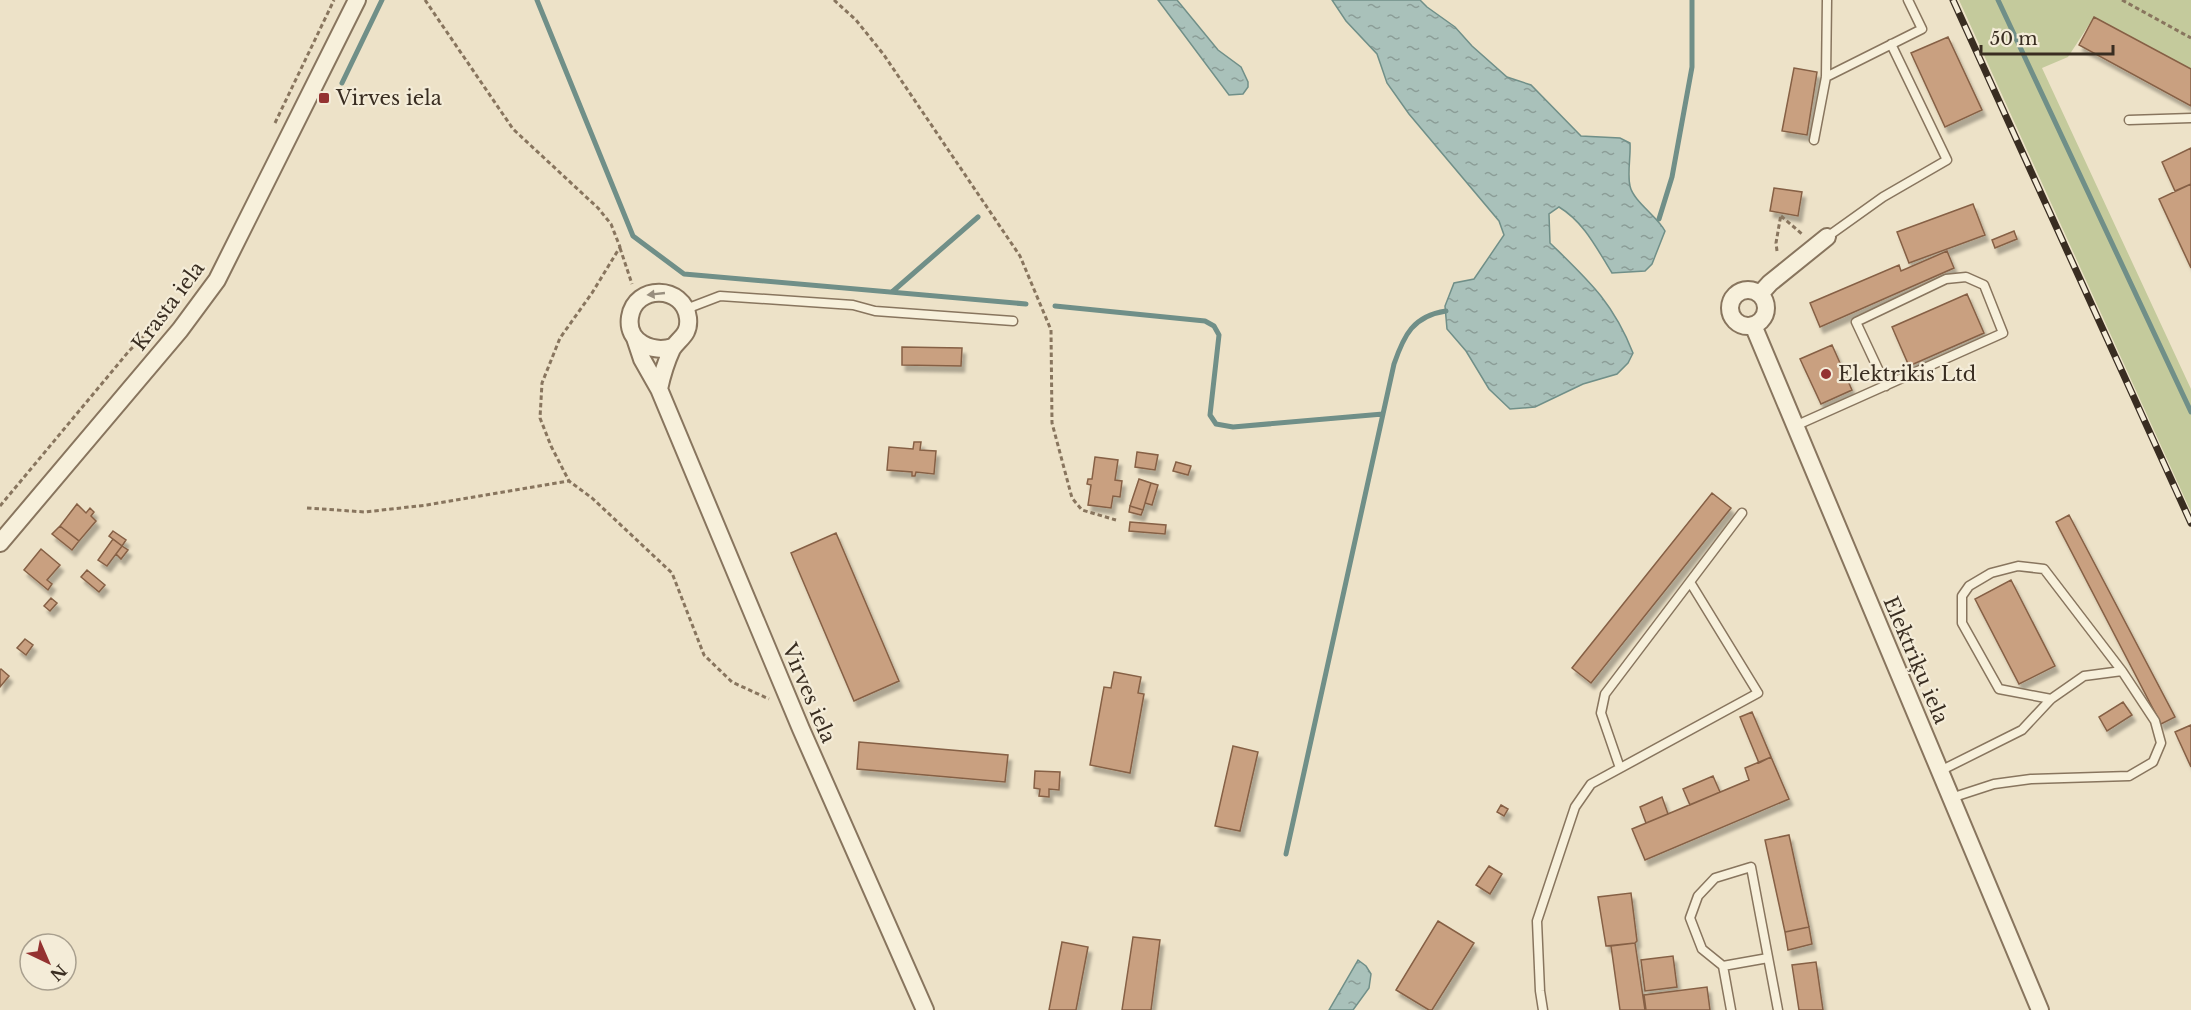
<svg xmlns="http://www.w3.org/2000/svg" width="2191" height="1010" viewBox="0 0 2191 1010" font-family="'Libre Baskerville',serif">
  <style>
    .grass { fill: #c4ca9c }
    .water { fill: url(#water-ripples); stroke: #708f88; stroke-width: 1.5 }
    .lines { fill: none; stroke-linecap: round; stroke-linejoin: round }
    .stream { stroke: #708f88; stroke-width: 5 }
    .building { fill: #c9a080; stroke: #866045; stroke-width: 1.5; filter: url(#shadow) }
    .lane-casing { stroke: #88755e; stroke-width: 11 }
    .street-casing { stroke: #88755e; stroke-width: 20 }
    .path { stroke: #88755e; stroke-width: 3; stroke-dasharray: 4.5 3; stroke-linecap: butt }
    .lane { stroke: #f7f0db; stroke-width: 8 }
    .street { stroke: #f7f0db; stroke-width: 16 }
    .rail-casing { stroke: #392d21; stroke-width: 7 }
    .rail { stroke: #f4ecd8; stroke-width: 4.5; stroke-dasharray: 14; stroke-linecap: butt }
    .oneway { fill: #988e7e }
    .poi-dot { fill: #943231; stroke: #f4ecd8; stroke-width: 2 }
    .labels { text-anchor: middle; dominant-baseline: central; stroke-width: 4.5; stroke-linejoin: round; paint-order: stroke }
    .poi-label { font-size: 20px; fill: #392d21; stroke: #f4ecd8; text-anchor: start }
    .street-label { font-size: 20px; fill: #392d21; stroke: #f4ecd8 }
  </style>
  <defs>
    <pattern id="water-ripples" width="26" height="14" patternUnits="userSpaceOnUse" patternTransform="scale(1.5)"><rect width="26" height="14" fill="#a9c1ba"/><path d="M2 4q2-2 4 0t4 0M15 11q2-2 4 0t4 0" fill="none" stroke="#8b9d97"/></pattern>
    <filter id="shadow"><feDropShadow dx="3.5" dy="6" stdDeviation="1.5" flood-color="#0004"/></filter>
  </defs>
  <rect width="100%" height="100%" fill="#ede2c8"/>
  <path class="grass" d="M1959,0H2191V69L2094,17L2068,57L2042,68L2191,389V512Z"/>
  <path class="water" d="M1158,0H1177L1218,50L1241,67L1248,82V87L1243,94L1229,95Z
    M1332,0H1420L1427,7L1455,27L1472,46L1507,77L1531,85L1581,136L1620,138L1630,143C1631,157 1627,173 1630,186C1633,201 1658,217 1665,231L1652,264L1645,271L1612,273C1597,249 1584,222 1559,207L1549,214L1550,243C1588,280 1613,302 1633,353L1628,363L1617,374L1583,384L1535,407L1510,409L1489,389L1466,351L1447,329L1445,306L1454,283L1474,279L1504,235L1499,221L1409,114L1387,83L1377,54L1346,21Z
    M1358,960L1366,966L1371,974L1369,988L1353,1010H1329Z"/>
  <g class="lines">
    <path class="stream" d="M537,0L633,236L684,274L1026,304
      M1998,0L2191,412
      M342,83L382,0
      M1659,219L1672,177L1692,67V0
      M892,292L978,217
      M1055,306L1205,321L1214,326L1219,335L1210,415L1216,424L1233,427L1383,414
      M1286,854L1394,364C1404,335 1413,316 1446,311"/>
  </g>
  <path class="building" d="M2094,17L2191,69V106L2079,45Z
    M1948,37L1982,110L1945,127L1911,53Z
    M1794,68L1817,72L1807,135L1782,131Z
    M2191,148V184L2175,191L2162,162Z
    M2191,184V268L2159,199Z
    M1774,188L1802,192L1798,216L1770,211Z
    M1973,204L1985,235L1909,263L1897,232Z
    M2014,231L2017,239L1995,248L1992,240Z
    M1947,251L1954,268L1820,327L1810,303L1899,265L1901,271Z
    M1967,294L1984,333L1909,366L1892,327Z
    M1832,345L1852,390L1821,404L1800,359Z
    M902,347L962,348L961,366L902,365Z
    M914,442H921L920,450L936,451L934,474L916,472L915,476H912V472L887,470L889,447L913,449Z
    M1137,452L1158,455L1155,470L1135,467Z
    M1095,457L1118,460L1115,480L1122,481L1120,497L1113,496L1111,508L1088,505L1091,485L1087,484L1088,479H1092Z
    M1176,462L1191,466L1188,475L1173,471Z
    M1139,479L1151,483L1143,510L1130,506Z
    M1151,483L1158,485L1152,505L1145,503Z
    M1712,493L1731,508L1591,683L1572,668Z
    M77,504L86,513L90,508L94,512L91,516L96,521L79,541L60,526Z
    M1130,506L1143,510L1141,515L1129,512Z
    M2069,515L2175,717L2161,724L2056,522Z
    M1130,522L1166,525L1165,534L1129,531Z
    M60,526L79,541L72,550L52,534Z
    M113,531L126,540L122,546L109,536Z
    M836,533L899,681L854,701L791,553Z
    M113,539L122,546L107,566L98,560Z
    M122,546L128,550L121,559L116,554Z
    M41,549L60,565L47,580L52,584L48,590L24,570Z
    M87,570L105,585L99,592L81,577Z
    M2011,580L2055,666L2019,684L1975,599Z
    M51,598L57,603L50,611L44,606Z
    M25,639L33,645L26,655L17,648Z
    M1,669L9,676L0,687V670Z
    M1114,672L1141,677L1138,693L1144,694L1130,773L1090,765L1104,687L1111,688Z
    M2123,702L2132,715L2107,731L2099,717Z
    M1752,712L1771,757L1759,763L1740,717Z
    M2191,725V767L2175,732Z
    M859,742L1008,755L1005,782L857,769Z
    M1233,746L1258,752L1240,831L1215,826Z
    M1771,757L1789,799L1645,860L1632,829L1749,780L1745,768Z
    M1035,771L1060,772L1059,790L1049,789V797L1039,796L1040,789L1034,788Z
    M1713,776L1720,792L1690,805L1683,789Z
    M1662,797L1668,814L1646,823L1640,807Z
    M1501,805L1508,809L1504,816L1497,812Z
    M1789,835L1809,927L1785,932L1765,840Z
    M1489,866L1502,874L1490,894L1476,885Z
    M1631,893L1637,941L1635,943L1606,946L1598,897Z
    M1438,921L1474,943L1432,1010H1429L1396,990Z
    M1809,927L1812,944L1788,950L1785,932Z
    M1133,937L1160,940L1151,1010H1122Z
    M1062,942L1088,947L1076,1010H1049Z
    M1635,943L1645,1010H1620L1611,946Z
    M1673,956L1677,987L1645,991L1641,960Z
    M1816,962L1823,1010H1799L1792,965Z
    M1707,987L1710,1010H1646L1644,995Z"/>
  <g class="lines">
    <defs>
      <path id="lane" d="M1826,77L1922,29L1908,0
        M2129,120L2191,118
        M1814,140L1826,77L1827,0
        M1827,237L1883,197L1947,160L1891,44
        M686,309L720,296L853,305L875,311L1013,321
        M1795,426L2003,333L1984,285L1966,277L1946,279L1856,322L1886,386
        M1620,768L1601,713L1605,694L1742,513
        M1940,771L2022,730L2051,699L2084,676L2122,671
        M1951,798L1994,784L2031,779L2129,776L2153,762L2161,743L2155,721L2122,671L2044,569L2018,566L1991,573L1969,586L1962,596V623L1999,689L2051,699
        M1768,958L1723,966L1702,949L1690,918L1698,896L1715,878L1751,867L1778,1010
        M1723,966L1731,1010
        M1543,1010L1540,991L1537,921L1575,807L1591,784L1758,693L1690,582"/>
      <path id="street" d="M1730 308a18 18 0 1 1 36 0a18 18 0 1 1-36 0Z
        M1760,294L1770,283L1827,237
        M1753,325L2040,1010
        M635,338L642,359L659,389L801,729L925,1010
        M659,389C662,375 666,362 672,349C679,338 690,335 688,318C684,285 635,284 630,317C626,343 653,353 673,347
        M0,543L180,330L217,280L357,0"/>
    </defs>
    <use href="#lane" class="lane-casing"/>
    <use href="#street" class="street-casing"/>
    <path class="path" d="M425,0L513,129L598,208L611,224L620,247L592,293L560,338L542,383L540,418L551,446L569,481L592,498L672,573L704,655L732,682L769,699
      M834,0L856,20L884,55L1020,256L1051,330L1052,423L1072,498L1082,510L1116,520
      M2122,0L2191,38
      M275,123L334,0
      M1781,216L1802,234
      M620,248L632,284
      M1777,251L1776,243L1781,214
      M0,506L129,351L178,302
      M307,508L365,512L427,505L569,481"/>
    <use href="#lane" class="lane"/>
    <use href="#street" class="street"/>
    <defs>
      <path id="rail" d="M1953,0L2191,523"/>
    </defs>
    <use href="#rail" class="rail-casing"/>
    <use href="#rail" class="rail"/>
  </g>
  <defs><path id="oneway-solid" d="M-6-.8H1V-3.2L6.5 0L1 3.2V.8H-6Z" transform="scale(1.5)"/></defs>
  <use class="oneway" href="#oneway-solid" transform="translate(656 294) rotate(174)"/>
  <g class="poi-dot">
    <rect x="318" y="92" width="12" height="12" rx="3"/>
    <circle cx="1826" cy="374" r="6"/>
  </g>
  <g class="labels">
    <g class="poi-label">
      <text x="336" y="98">Virves iela</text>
      <text x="1838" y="374">Elektrikis Ltd</text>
    </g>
    <g class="street-label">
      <text transform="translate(168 306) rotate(-53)">Krasta iela</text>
      <text transform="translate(1916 660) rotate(67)">Elektriķu iela</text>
      <text transform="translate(809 693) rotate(67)">Virves iela</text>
    </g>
  </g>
  <g transform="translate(48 962) rotate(136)"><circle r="28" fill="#f4ecd8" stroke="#a9a08f" stroke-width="1.5"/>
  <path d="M0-4.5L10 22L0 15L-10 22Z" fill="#943231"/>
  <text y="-9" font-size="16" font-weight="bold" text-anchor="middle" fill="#392d21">N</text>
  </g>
  <path d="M1981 45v9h132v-9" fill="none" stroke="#392d21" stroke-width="3"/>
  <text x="1990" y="45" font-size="18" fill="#392d21" stroke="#f4ecd8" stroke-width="4.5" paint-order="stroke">50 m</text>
</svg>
